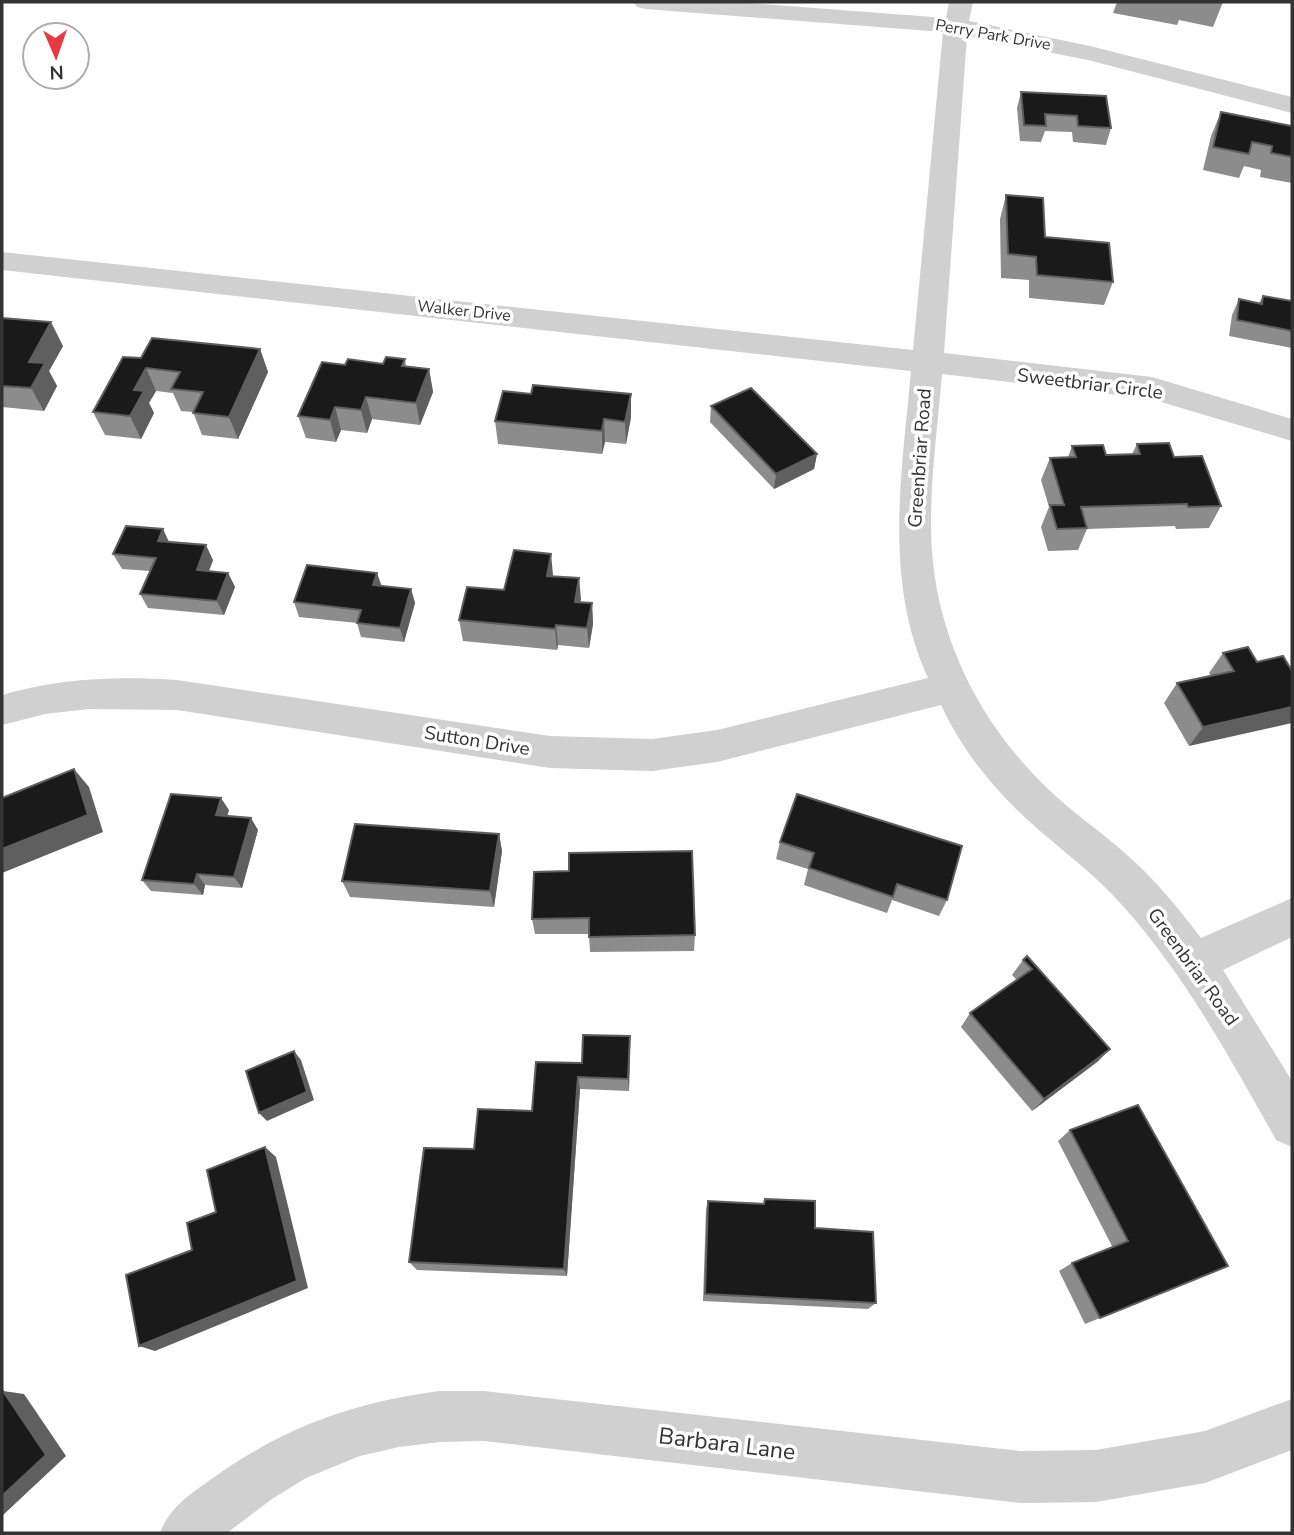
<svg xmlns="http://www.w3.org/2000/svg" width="1294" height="1535" viewBox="0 0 1294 1535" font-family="'Nunito Sans',sans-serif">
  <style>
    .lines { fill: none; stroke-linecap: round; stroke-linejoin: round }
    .street { fill: #d0d0d0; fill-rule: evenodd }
    .wall { fill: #8c8c8c }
    .shaded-wall { fill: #5f5f5f }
    .building { fill: #1a1a1a; stroke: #5f5f5f; stroke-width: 2 }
    .labels { text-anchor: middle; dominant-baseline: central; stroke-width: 7; stroke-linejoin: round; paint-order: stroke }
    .far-street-label { font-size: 16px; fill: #333; stroke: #fff }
    .street-label { font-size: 19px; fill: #333; stroke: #fff }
    .near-street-label { font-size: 23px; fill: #333; stroke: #fff }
  </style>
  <rect width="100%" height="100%" fill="#fff"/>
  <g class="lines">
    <path class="street" d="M633,2H735L946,18L949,2H973L969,21L1090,46L1292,97V113L1088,60L967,36L944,353L1152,377L1292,419V441L1151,399L942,374C938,423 931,473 931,522C930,624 974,717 1046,787C1071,812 1101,831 1127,855C1155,879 1179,909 1201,938L1292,898V937L1223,970L1292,1081V1147L1276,1140C1230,1058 1185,975 1122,905C1095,874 1061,850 1031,823C994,790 962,750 941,705L717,762L652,771L550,768L177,710L89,709L45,714L2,725V695C60,678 117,676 177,680L550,736L652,739L717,730L928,678C883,580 902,473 911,371L2,270V252L913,350L943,32L645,9L637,7Z
      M440,1391H484L1021,1451L1096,1450L1205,1431L1292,1399V1450L1205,1483L1096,1502L1021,1503L484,1441L440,1442L399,1447L360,1456L306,1478L272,1499L227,1533H160C169,1508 189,1495 210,1480C282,1428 353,1402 440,1391Z"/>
  </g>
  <path class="wall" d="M1117,2H1223L1213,27L1179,20L1177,25L1113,13Z
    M1021,92L1111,128L1106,145L1073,142L1072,132L1045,131L1041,142L1020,141L1017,108Z
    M1221,112L1292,126V183L1260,177L1261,170L1244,166L1239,178L1203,170L1211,136Z
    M1006,195L1045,237L1113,282L1104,305L1029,298V280L1001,278L1000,219Z
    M1263,296L1292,301V348L1229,336L1232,315L1239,299L1259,303Z
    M2,318L63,346L49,371L57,386L44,411L2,407Z
    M260,349L268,372L238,439L202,435L193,412L181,411L173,393L156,391L149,403L154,413L141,439L105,435L93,412L141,358Z
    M405,359L406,366L429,369L433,392L420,425L372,419L367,433L341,430L336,442L306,438L298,416L345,365L383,364Z
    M531,394H631V417L626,444L605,442L602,454L498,444L495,421Z
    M711,406L817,454L814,469L774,489L710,422Z
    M1137,444L1174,457L1221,506L1209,528L1176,529L1175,526L1087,529L1078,550L1048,551L1041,527L1049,507L1041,480L1050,458L1068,457L1072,446L1106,455L1132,454Z
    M169,542L213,560L209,571L228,573L235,587L224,615L148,608L140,594L150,571L122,569L113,554Z
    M377,573L381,586L411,589L415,603L404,642L361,637L357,623L299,617L294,602Z
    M553,576L579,578L580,602L592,603L593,624L589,648L558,645L557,650L463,641L459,620L504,590Z
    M1223,653L1257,662L1189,746L1164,703L1177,683L1211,676L1209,673Z
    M229,810L227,816L258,830L242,888L205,885L203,895L151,891L142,880Z
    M499,834L502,851L494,907L350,897L342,881Z
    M780,842L962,846L947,900L939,916L892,900L887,913L804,885L808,869L776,859Z
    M569,871L695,935L694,951L590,952L589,934H535L532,919Z
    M1023,960L1110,1049L1097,1062L1032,1111L961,1027L970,1013L1017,980L1012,975Z
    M630,1036L629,1091L580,1089L567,1276L417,1270L409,1262L474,1149L532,1111L582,1063Z
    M1070,1130L1228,1266L1085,1324L1059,1271L1072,1263L1113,1248L1058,1141Z
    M765,1199L815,1228L876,1303L868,1309L703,1301L706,1210L708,1201L763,1203Z"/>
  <path class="shaded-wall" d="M51,322L63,346L49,371L57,386L44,411L31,388L29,362Z
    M260,349L268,372L238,439L229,417Z
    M146,368L156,391L149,403L154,413L141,439L130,416L134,390Z
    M429,369L433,392L420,425L416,403Z
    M631,394V417L626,444L625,422Z
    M366,397L372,419L367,433L361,410Z
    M335,407L341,430L336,442L330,420Z
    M604,419L605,442L602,454V431Z
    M817,454L814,469L774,489L776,474Z
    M163,529L170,544L158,541Z
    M206,545L213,560L204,584L197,570Z
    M551,554L553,575L549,597L547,576Z
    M228,573L235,587L224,615L217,601Z
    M377,573L382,587L373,585Z
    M579,578L581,599L577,622L575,602Z
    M411,589L415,603L404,642L400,628Z
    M592,603L593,624L589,648L587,628Z
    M556,625L558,645L557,650L555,629Z
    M1292,707V723L1189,746L1203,727Z
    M74,769L89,787L103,832L2,873V849Z
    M221,798L229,810L224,827L216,815Z
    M251,818L258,830L242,888L234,877Z
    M499,834L502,851L494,907L490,891Z
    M197,874L205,885L203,895L194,884Z
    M630,1036V1049L629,1091L628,1079Z
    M1110,1049L1097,1062L1032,1111L1044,1099Z
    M294,1051L301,1060L314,1100L267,1121L259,1113Z
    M578,1077L580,1089L567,1276L564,1269Z
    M265,1147L276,1157L308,1288L155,1351L139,1346Z
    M3,1391L24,1394L66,1456L2,1516Z"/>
  <path class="building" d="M1021,92L1106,96L1111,128L1078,126L1077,116L1045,114L1046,126L1024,125Z
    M1221,112L1292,126V157L1271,153L1272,146L1252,142L1249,154L1213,147Z
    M1006,195L1043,198L1045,237L1109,243L1113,282L1037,275L1036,257L1008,254Z
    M1263,296L1292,301V331L1237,320L1239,299L1262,304Z
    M2,318L51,322L29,362L45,363L31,388L2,386Z
    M152,338L260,349L229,417L193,413L203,392L171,389L180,372L146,368L134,390L144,391L130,416L93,412L123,357L141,358Z
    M386,357L405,359L402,366L429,369L416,403L366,397L361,410L335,407L330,420L298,416L322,362L345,365L348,359L383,364Z
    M533,385L631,394L625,422L604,419L602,431L495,421L503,391L531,394Z
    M751,388L817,454L776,474L711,406Z
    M1169,443L1174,457L1202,456L1221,506L1188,507L1187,504L1081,507L1087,528L1057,529L1050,505H1064L1050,458L1076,457L1072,446L1103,445L1106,455L1140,454L1137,444Z
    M126,526L163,529L158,541L206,545L197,570L228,573L217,601L140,594L156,558L113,554Z
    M514,550L551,554L547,576L579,578L575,602L592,603L587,628L556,625L555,629L459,620L467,587L504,590Z
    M307,565L377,573L373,585L411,589L400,628L357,623L361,610L294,602Z
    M1248,647L1257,662L1283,656L1292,671V707L1203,727L1177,683L1234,671L1223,653Z
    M74,769L88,815L2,849V798Z
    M171,794L221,798L216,815L251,818L234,877L197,874L194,884L142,880Z
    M797,794L962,846L947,900L897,884L893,897L809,868L814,853L780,842Z
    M355,824L499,834L490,891L342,881Z
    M692,851L695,935L589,937V918L532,919L534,872L569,871V853Z
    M1027,956L1110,1049L1044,1099L970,1013L1032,969L1023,960Z
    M583,1035L630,1036L628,1079L578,1077L564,1269L409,1262L424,1148L474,1149L478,1109L532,1111L536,1062L582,1063Z
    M294,1051L307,1092L259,1113L246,1071Z
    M1138,1105L1228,1266L1100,1318L1072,1263L1128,1241L1070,1130Z
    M265,1147L297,1281L139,1346L126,1275L192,1250L187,1223L216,1212L207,1170Z
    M765,1199L815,1201V1228L873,1232L876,1303L705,1294L708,1201L764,1204Z
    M3,1391L46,1455L2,1496V1392Z"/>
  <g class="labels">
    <g class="far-street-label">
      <text transform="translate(993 35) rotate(10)">Perry Park Drive</text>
      <text transform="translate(464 311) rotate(6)">Walker Drive</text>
    </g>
    <g class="street-label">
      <text transform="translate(1090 384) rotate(7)">Sweetbriar Circle</text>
      <text transform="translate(920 458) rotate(-86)">Greenbriar Road</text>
      <text transform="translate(477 741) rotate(9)">Sutton Drive</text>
      <text transform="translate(1193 967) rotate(54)">Greenbriar Road</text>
    </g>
    <g class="near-street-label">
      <text transform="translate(727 1444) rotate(7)">Barbara Lane</text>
    </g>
  </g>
  <rect width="1294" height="1535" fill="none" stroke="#333333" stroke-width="7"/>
  <g transform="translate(56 56) rotate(178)"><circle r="33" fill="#ffffff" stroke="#adadad" stroke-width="2"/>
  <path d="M0-5L12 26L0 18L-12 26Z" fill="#e63946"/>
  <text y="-10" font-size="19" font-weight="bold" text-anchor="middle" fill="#333333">N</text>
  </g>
</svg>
